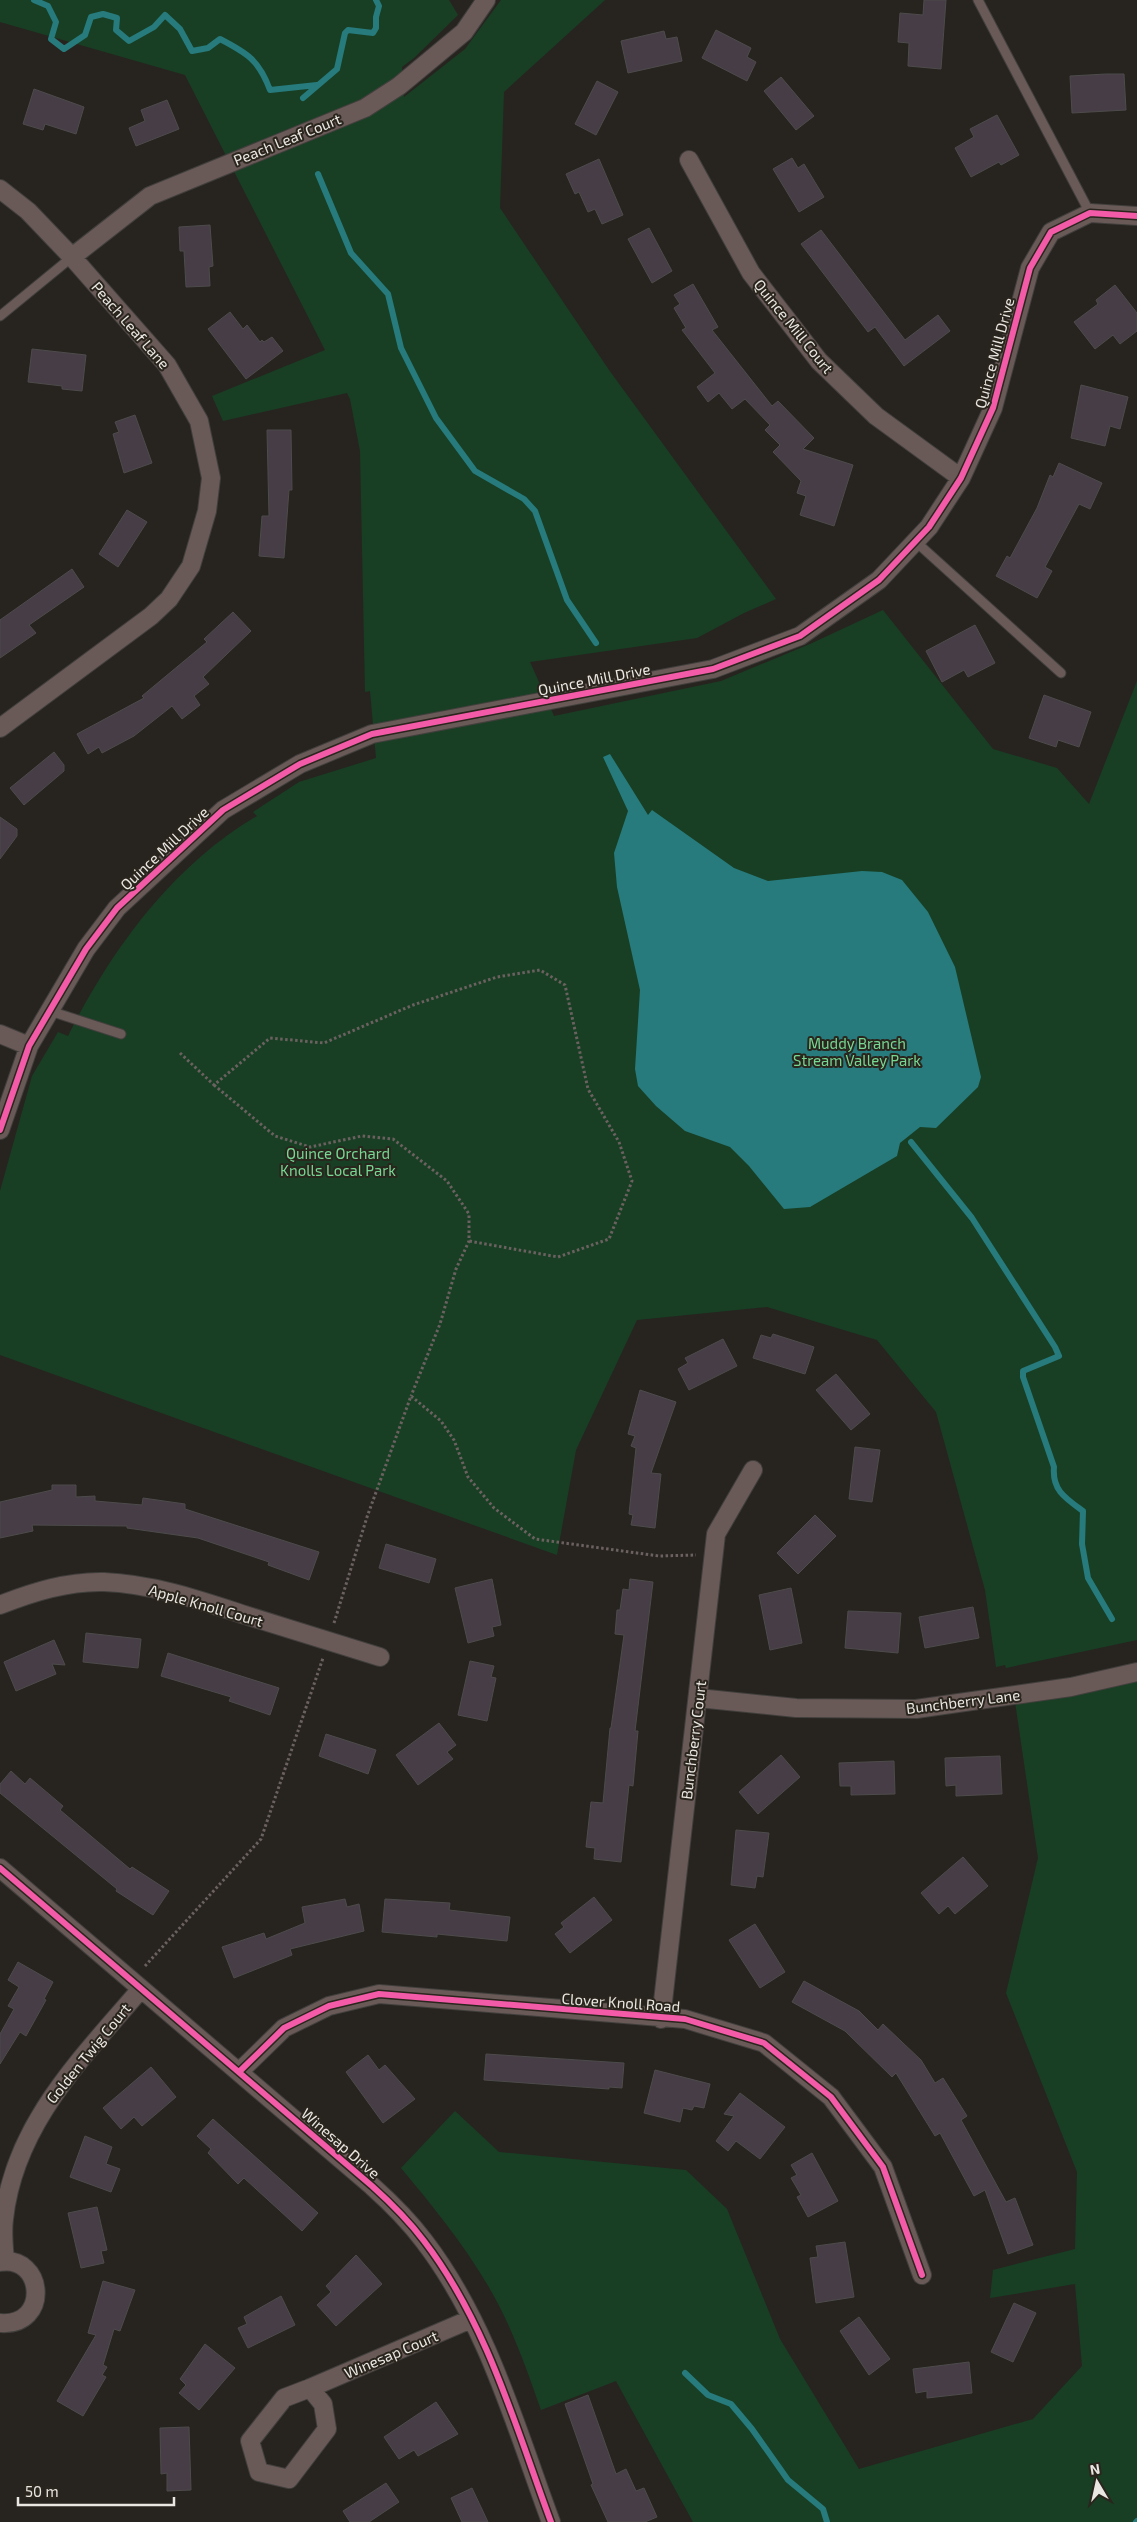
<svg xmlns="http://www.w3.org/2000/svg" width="1137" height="2522" viewBox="0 0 1137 2522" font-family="'Exo 2',sans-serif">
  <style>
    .green { fill: #183f24 }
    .water { fill: #277b7d }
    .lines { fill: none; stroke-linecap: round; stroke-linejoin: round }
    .stream { stroke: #277b7d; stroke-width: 6 }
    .building { fill: #473d46; stroke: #4d4b4b }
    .service-casing { stroke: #413f3c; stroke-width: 11 }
    .minor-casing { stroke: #413f3c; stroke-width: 20 }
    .path { stroke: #6b6160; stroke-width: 3; stroke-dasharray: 2.5 2.5; stroke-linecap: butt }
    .service { stroke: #695a58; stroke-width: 9 }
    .minor { stroke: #695a58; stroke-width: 18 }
    .cycleway-casing { stroke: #2a251d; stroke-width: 9 }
    .cycleway { stroke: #f35aa7; stroke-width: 6 }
    .labels { text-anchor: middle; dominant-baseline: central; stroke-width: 4; stroke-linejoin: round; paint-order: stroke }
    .street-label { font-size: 15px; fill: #eae7e2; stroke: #2a251d }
    .park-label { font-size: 15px; fill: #76d893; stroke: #2a251d }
  </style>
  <rect width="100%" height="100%" fill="#272420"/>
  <path class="green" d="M0,0H449L458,15L414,58L402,67L404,97L465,49L501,0H605L504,92L500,208L609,370L776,599L744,613L697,638L530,662L554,716L721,681L810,644L883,610L993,749L1057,768L1089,804L1137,681V1640L1006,1668L1005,1665L996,1667L985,1590L936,1412L877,1340L767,1307L637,1320L576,1450L557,1555L0,1355V1191L32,1076L58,1032L68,1036C111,950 172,866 257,816L253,812L299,782L376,758L370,691L365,692L360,451L350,399L347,393L223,421L212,396L325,350L185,75L0,22Z
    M1137,1672V2522H693L616,2381L541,2410C526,2367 511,2324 487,2284C462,2242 432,2205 401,2168L455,2111L499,2152L686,2170L727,2209L780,2339L859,2469L1033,2419L1082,2366L1075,2284L990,2298L993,2270L1075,2249L1077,2172L1006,1993L1038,1858L1014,1695Z"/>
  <path class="water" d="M610,754L648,815L652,810L734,868L768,881L862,871L882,872L902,880L928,912L955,967L981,1077L978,1087L936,1128L920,1127L900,1143L897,1156L810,1207L784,1209L749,1166L730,1147L685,1131L656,1106L638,1086L635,1069L640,990L617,887L614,853L628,811L603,757Z"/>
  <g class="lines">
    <path class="stream" d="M34,0L48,6L56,22L51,39L64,49L85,35L91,17L103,14L117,18L116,30L129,41L154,27L165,15L180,29L192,51L208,48L220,39C247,53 259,60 270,90L317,85
      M303,98L337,69L345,33L348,30L373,33L376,28V17L379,6L376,0
      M318,174L351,253L388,294L401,348L436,418L475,471L524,499L535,511L567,600L596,643
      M911,1142L972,1218L1055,1347L1059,1356L1023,1371V1377L1054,1467C1052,1490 1065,1498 1083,1511L1082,1544L1088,1578L1112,1619
      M685,2373L708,2395L731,2404L752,2429L788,2480L823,2509L827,2522
      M1136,2522L1137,2521"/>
  </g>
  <path class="building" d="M924,0H946L941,69L908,66L909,43L898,42L900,13L923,15Z
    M716,30L751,48L747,57L756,62L747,81L702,58Z
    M664,31L666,39L677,37L682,61L628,73L621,41Z
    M1106,74H1124L1126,110L1072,113L1070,76Z
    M781,77L814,116L796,130L764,91Z
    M597,81L618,92L596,135L575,124Z
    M34,89L84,107L76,134L45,124L43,130L23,124Z
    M167,100L179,129L136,146L129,128L145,121L141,110Z
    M997,115L1019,155L1001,165L999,162L971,177L955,148L974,137L970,129Z
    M792,158L798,168L804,164L824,197L799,212L773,169Z
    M599,159L623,215L602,224L595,209L588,212L579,192L575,194L566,174Z
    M210,225L213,266L209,267L210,286L186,287L184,251H180L179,227Z
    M649,228L672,271L652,283L628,239Z
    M821,230L905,340L938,315L950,331L904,366L875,327L868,332L801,244Z
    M693,284L718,327L712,330L772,406L778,401L814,438L803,449L853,465L834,526L800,515L806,496L797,493L801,481L773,452L780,445L765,430L770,425L745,399L732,409L719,393L708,402L697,387L715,373L682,330L686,328L674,308L680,304L674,295Z
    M1115,285L1137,313V331L1120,344L1113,335L1095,349L1074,322L1098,304L1096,300Z
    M230,312L243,329L247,325L260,342L262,340L264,342L272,337L283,351L246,379L208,329Z
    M32,349L86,355L82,391L62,389V386L28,382Z
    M1081,385L1128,397L1120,429L1110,426L1105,446L1071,438Z
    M135,415L152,463L124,473L113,434L119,432L115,422Z
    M267,430H291L292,490H289L284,558L259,556L262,516H269Z
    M1059,463L1102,483L1090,509L1079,504L1045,567L1052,571L1037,598L996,576L1007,556L1010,558L1037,508L1050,475L1053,477Z
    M127,510L147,522L118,567L99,554Z
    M72,569L84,587L29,625L36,633L0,658V620Z
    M233,612L251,631L203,677L209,684L194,696L200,705L182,719L172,706L134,736L102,753L99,747L88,754L77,734L144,698L142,696L207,642L204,639Z
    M975,625L995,663L968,677L964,670L942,682L926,651Z
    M1044,695L1091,712L1079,747L1058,740L1056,747L1029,738Z
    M54,752L64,765V771L24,805L10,788Z
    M0,817L17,829V836L0,859Z
    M773,1334L814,1347L805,1374L753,1358L761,1335L771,1338Z
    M723,1339L737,1366L689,1390L678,1369L688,1363L685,1358Z
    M836,1374L870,1414L851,1430L816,1390Z
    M640,1390L676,1402L651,1473L661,1474L655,1528L631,1525L633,1515L629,1514L636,1448L631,1446L635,1436L628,1434Z
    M855,1447L880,1450L872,1502L849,1499Z
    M52,1485H76V1497L95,1496V1501L142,1505L143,1498L185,1504V1509L319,1552L309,1580L268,1565L269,1562L198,1538L127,1528V1526L32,1525L33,1531L0,1538V1502L52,1490Z
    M815,1515L836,1536L798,1574L777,1553Z
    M386,1544L436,1559L429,1583L379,1568Z
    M492,1579L501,1625L492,1627L494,1636L468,1643L455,1588Z
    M630,1579L653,1582L635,1731H638L633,1786L629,1785L621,1862L594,1859L595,1848L586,1847L591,1802L603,1803L610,1728H611L624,1635L615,1634L617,1610H620L623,1589L629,1590Z
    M791,1588L802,1643L770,1650L759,1595Z
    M973,1607L979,1638L925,1648L919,1617Z
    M848,1611L901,1613L898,1653L845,1648Z
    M86,1633L141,1639L138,1668L83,1662Z
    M54,1640L65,1665L52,1664L56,1674L16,1691L4,1662Z
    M168,1653L279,1688L270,1715L229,1701L231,1697L161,1676Z
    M470,1661L494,1666L491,1677L496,1678L487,1721L458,1715Z
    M439,1723L456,1745L447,1752L453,1759L418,1785L396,1755Z
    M326,1734L376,1750L368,1774L319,1756Z
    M781,1755L800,1777L758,1814L739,1792Z
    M1000,1756L1002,1794L956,1796V1785L946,1786L945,1758Z
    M894,1761L895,1794L851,1795V1786H840L839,1763Z
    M11,1771L25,1784L30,1778L63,1806L60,1810L130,1869L132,1867L169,1891L153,1915L116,1891L117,1889L0,1793V1784Z
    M736,1830L769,1833L763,1877L757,1876L755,1888L731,1885Z
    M963,1857L988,1886L955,1914L948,1906L939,1914L921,1893Z
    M594,1897L612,1920L570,1953L555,1934L564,1927L561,1923Z
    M345,1899L347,1907L359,1904L364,1931L290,1949L292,1955L234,1978L222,1947L264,1933L266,1939L305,1923L302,1907Z
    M385,1899L450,1903L449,1910L510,1917L507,1941L437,1934V1937L382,1932Z
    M755,1924L785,1972L760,1988L729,1940Z
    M18,1962L53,1982L44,1999L46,2000L26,2036L20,2032L0,2064V2034L14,2009L8,2006L19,1987L8,1980Z
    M804,1981L859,2011L878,2030L883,2024L921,2060L935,2083L943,2078L967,2116L961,2120L1006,2202L1015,2198L1033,2245L1008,2254L985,2190L974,2196L940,2133L935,2136L896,2073L892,2077L845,2031L792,2002Z
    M486,2054L624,2063L622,2088L609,2087V2089L484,2080Z
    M368,2055L379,2070L385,2065L415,2099L383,2123L346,2072Z
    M151,2067L176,2097L142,2126L134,2117L121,2129L103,2108Z
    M655,2070L710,2084L704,2108L694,2106L692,2110L683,2108L680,2122L644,2113Z
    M740,2093L785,2127L760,2159L736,2141L728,2151L716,2141L734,2116L724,2114Z
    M213,2119L318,2213L302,2231L244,2178L238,2184L208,2153L211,2149L197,2136Z
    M85,2136L112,2147L106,2164L120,2169L111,2192L70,2177Z
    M812,2153L838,2201L808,2217L797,2197L801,2195L791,2178L797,2175L791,2165Z
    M97,2207L107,2250L101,2251L104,2263L81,2268L68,2213Z
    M845,2242L854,2297L816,2303L810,2258L818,2257L816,2246Z
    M356,2255L382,2284L336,2326L317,2305L331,2292L326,2286Z
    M103,2281L135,2290L120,2331L114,2329L103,2365L107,2367L102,2375L106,2377L83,2416L57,2401L96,2335L88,2333Z
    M281,2296L295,2325L248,2348L238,2328L247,2324L244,2317Z
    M1014,2303L1036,2313L1013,2362L991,2352Z
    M859,2317L890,2359L869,2375L840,2331Z
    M205,2344L235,2368L199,2410L179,2393L186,2385L180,2379Z
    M969,2362L972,2393L927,2398V2391L916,2393L913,2369Z
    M588,2395L616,2474L626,2469L636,2491L644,2488L657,2517L645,2522H608L591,2485L593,2484L565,2404Z
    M436,2402L458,2434L418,2456L414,2450L399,2459L384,2437Z
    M189,2427L191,2490L167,2491V2473L161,2474L160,2428Z
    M386,2483L399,2502L369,2522H350L343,2511Z
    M472,2488L488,2522H462L451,2498Z"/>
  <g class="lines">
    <defs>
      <path id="service" d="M978,0L1090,213
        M0,316L72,257
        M915,541L1061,673
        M50,1011L121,1034"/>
      <path id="minor" d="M689,160L751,273L819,361L876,416L961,478
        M0,189L28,211L72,257L167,365L199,421L211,478L207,511L191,566L169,599L151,616L0,728
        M72,257L150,196L365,108L399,86L464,32L486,0
        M0,1034L29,1046
        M0,1130L29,1046L86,949L117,908L223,810L300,764L372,734L713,669L800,636L879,580L929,527L961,478L993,408L1030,268L1051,232L1090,213L1137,216
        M0,1605C33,1592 68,1581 104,1582C153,1584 199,1600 245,1615C290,1629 334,1643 380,1657
        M698,1698L796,1708L916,1709L1071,1687L1137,1672
        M0,1868L372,2186C391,2203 409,2221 424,2241C487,2323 516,2428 551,2522
        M661,2019L716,1534L753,1470
        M239,2072L284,2028L329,2006L379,1994L685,2019L764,2043L831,2097L883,2167L922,2275
        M5,2261C4,2248 2,2233 4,2219C14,2125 82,2058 140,1990
        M0,2262C44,2254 51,2327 0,2323
        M310,2388L323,2404L327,2429L289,2479L259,2472L250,2441L284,2398Z
        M310,2388L471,2319"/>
    </defs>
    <use href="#service" class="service-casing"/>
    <use href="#minor" class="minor-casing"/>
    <path class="path" d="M180,1053L214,1085L270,1038L324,1043L413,1005L497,977L540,970L565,985L588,1089L619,1142L632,1181L609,1239L558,1257L469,1241
      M214,1085L275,1136L310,1147L362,1136L393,1139L447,1181L469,1214V1241L456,1269L440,1324L411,1396
      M334,1623L367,1517L411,1396L441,1421L454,1440L468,1477L494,1508L535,1539L659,1556L696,1555
      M145,1966L261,1839L323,1658"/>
    <use href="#service" class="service"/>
    <use href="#minor" class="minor"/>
    <defs>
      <path id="cycleway" d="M0,1130L29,1046L86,949L117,908L223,810L300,764L372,734L713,669L800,636L879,580L929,527L961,478L993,408L1030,268L1051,232L1090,213L1137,216
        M0,1868L372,2186C391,2203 409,2221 424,2241C487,2323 516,2428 551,2522
        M239,2072L284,2028L329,2006L379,1994L685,2019L764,2043L831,2097L883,2167L922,2275"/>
    </defs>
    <use href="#cycleway" class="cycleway-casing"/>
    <use href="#cycleway" class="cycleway"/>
  </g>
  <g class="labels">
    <g class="street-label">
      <text transform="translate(287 139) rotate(-22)">Peach Leaf Court</text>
      <text transform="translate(131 325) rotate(49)">Peach Leaf Lane</text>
      <text transform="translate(794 326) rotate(51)">Quince Mill Court</text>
      <text transform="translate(994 353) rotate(-75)">Quince Mill Drive</text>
      <text transform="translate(594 679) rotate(-11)">Quince Mill Drive</text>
      <text transform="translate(164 848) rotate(-43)">Quince Mill Drive</text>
      <text transform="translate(206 1605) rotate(16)">Apple Knoll Court</text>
      <text transform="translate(963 1701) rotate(-7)">Bunchberry Lane</text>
      <text transform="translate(693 1740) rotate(-83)">Bunchberry Court</text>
      <text transform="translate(621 2002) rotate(4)">Clover Knoll Road</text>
      <text transform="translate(88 2053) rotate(-51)">Golden Twig Court</text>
      <text transform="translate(341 2143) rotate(41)">Winesap Drive</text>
      <text transform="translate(391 2354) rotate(-23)">Winesap Court</text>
    </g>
    <g class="park-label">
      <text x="857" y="1043">Muddy Branch<tspan x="857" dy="17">Stream Valley Park</tspan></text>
      <text x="338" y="1153">Quince Orchard<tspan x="338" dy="17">Knolls Local Park</tspan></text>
    </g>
  </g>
  <g transform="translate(1097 2482) rotate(351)" stroke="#2a251d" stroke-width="4" paint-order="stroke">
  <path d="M0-4L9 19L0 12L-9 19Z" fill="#eae7e2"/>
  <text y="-8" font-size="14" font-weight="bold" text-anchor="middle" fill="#eae7e2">N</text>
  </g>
  <path d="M18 2497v8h156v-8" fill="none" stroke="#eae7e2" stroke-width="2.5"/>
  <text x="25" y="2497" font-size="15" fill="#eae7e2" stroke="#2a251d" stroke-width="4" paint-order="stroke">50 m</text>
</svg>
